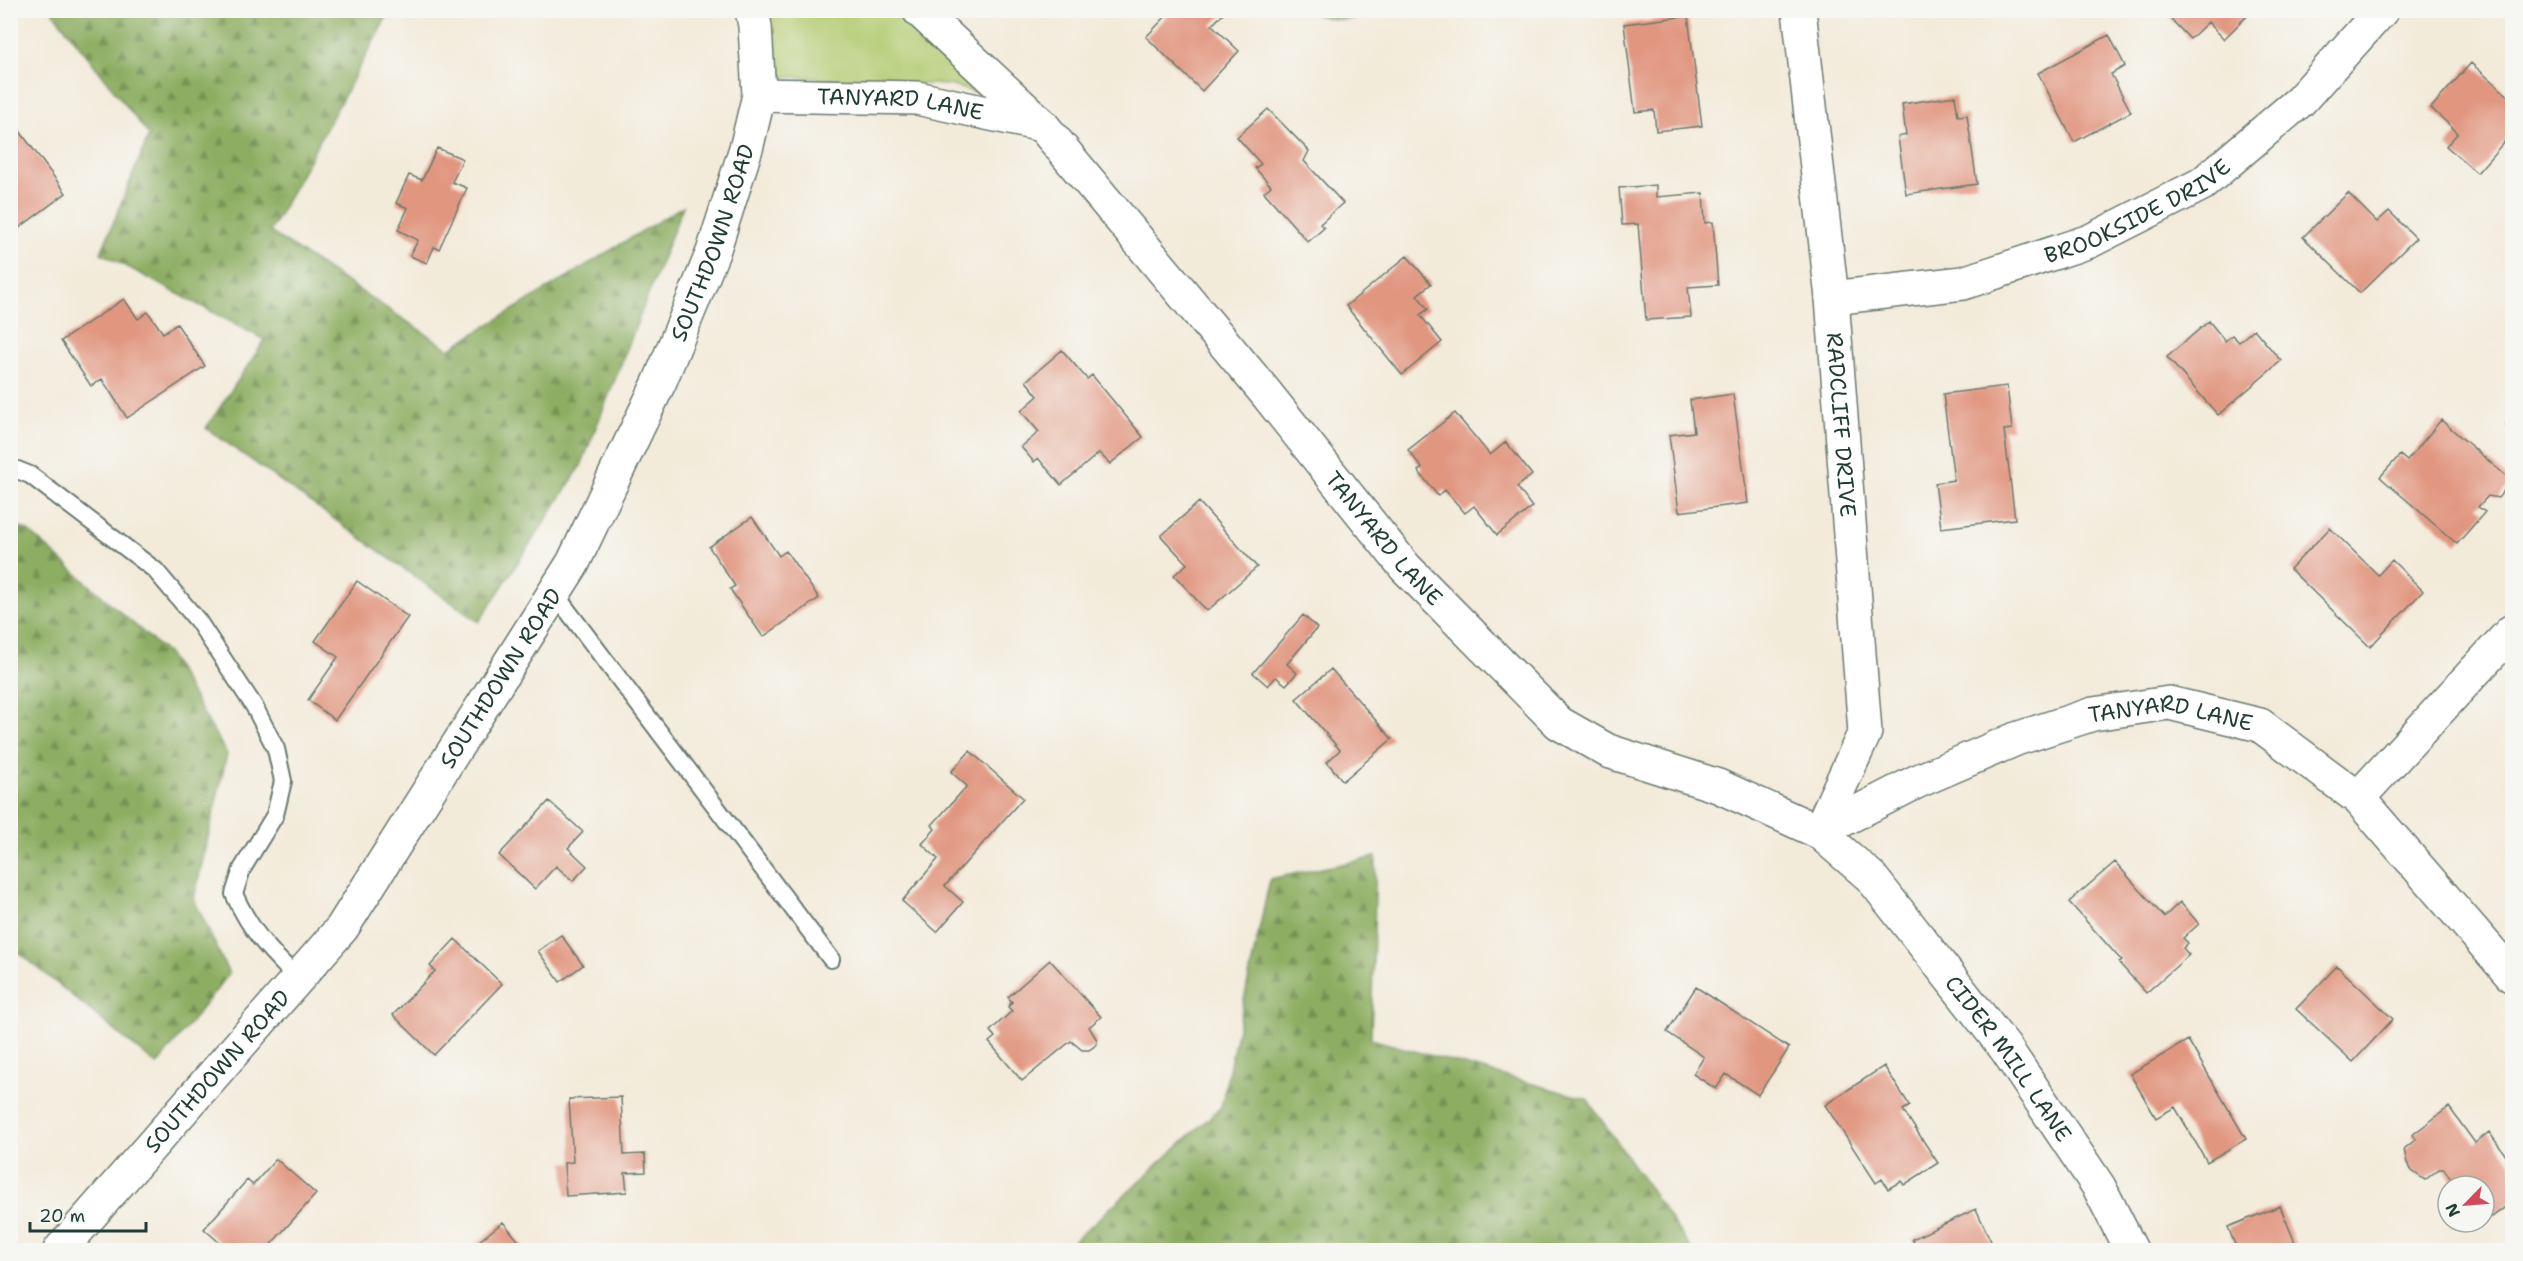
<svg xmlns="http://www.w3.org/2000/svg" width="2523" height="1261" viewBox="0 0 2523 1261" font-family="'Shantell Sans',sans-serif">
  <style>
    .grass { fill: #b2ca6f; stroke: #688452; stroke-width: 1.5 }
    .forest { fill: url(#forest-firs); stroke: #56764b; stroke-width: 1.5 }
    .building { fill: #e19680 }
    .lines { fill: none; stroke-linecap: round; stroke-linejoin: round }
    .lane-casing { stroke: #697a6e; stroke-width: 20 }
    .street-casing { stroke: #697a6e; stroke-width: 36 }
    .lane { stroke: #fff; stroke-width: 16 }
    .street { stroke: #fff; stroke-width: 33 }
    .labels { text-anchor: middle; dominant-baseline: central; stroke-width: 4.5; stroke-linejoin: round; paint-order: stroke }
    .street-label { font-size: 22px; fill: #1f3d34; stroke: #f6f6f2 }
  </style>
  <defs>
    <pattern id="forest-firs" width="22" height="20" patternUnits="userSpaceOnUse" patternTransform="scale(1.5)"><rect width="22" height="20" fill="#8dae62"/><path d="M5 1l3.5 6h-7zM16 11l3.5 6h-7z" fill="#738f52"/></pattern>
  </defs>
  <rect width="100%" height="100%" fill="#f6f6f2"/>
  <filter id="ink" filterUnits="userSpaceOnUse"><feTurbulence type="fractalNoise" baseFrequency=".0167" numOctaves="2"/><feDisplacementMap in="SourceGraphic" scale="12" xChannelSelector="R" yChannelSelector="G"/><feConvolveMatrix kernelMatrix="1 2 1 2 8 2 1 2 1" color-interpolation-filters="sRGB"/></filter>
  <filter id="wash" filterUnits="userSpaceOnUse"><feTurbulence type="fractalNoise" baseFrequency=".008" numOctaves="4" result="noise"/><feDisplacementMap in="SourceGraphic" scale="24" xChannelSelector="R" yChannelSelector="G"/><feGaussianBlur stdDeviation="1.35" result="paint"/><feColorMatrix in="noise" values="0 0 0 0 0 0 0 0 0 0 0 0 0 0 0 0 0 1.4 0 .05"/><feComposite in="paint" operator="in"/></filter>
  <g filter="url(#wash)">
    <rect width="100%" height="100%" fill="#f3ebda"/>
    <path class="grass" d="M762,11H904L1003,100L949,85L772,76Z"/>
    <path class="forest" d="M52,11H390L270,232L449,349L683,206L581,466L479,622L206,428L265,340L101,253L149,135Z
      M1305,11H1385C1353,22 1336,23 1305,11Z
      M11,524L28,531L169,655L227,754L194,899L229,974L157,1065L11,946Z
      M1376,857L1371,1039L1587,1099L1692,1250H1064L1221,1107L1270,879Z"/>
    <g id="blocks">
      <path class="building" d="M1172,10H1219L1223,14L1212,25L1239,51L1202,91L1146,37Z
        M2162,10H2253L2224,39L2208,22L2190,39Z
        M1688,16L1702,126L1656,131L1654,110L1635,112L1624,24Z
        M2109,35L2125,66L2111,74L2131,112L2074,142L2038,73Z
        M2471,63L2512,99V133L2477,173L2446,146L2458,133L2431,108Z
        M1955,96L1958,116L1967,115L1977,184L1906,194L1898,137L1906,135L1902,104Z
        M1268,109L1309,151L1304,161L1343,203L1320,224L1324,228L1308,242L1264,192L1271,186L1255,168L1261,164L1237,137Z
        M10,118L66,193L15,231L10,224Z
        M437,148L463,159L452,182L467,188L439,249L434,247L427,263L410,256L418,240L398,230L408,208L396,203L409,175L422,180Z
        M1656,185V197L1703,193L1705,223L1713,222L1718,285L1688,287L1691,317L1646,320L1638,224L1622,225L1619,188Z
        M2348,193L2377,222L2389,211L2416,238L2360,293L2303,237Z
        M1407,256L1431,284L1417,295L1428,309L1420,315L1442,342L1402,375L1346,306Z
        M124,299L138,319L148,312L163,333L177,324L205,366L127,418L102,379L91,386L61,341Z
        M2209,321L2225,341L2232,335L2239,342L2254,329L2281,361L2218,415L2167,357Z
        M1062,350L1087,379L1092,375L1143,437L1110,464L1099,453L1061,485L1038,458L1034,462L1021,447L1039,432L1021,411L1038,396L1026,381Z
        M2007,386L2012,429L2004,430L2015,519L1941,528L1935,483L1954,480L1943,394Z
        M1733,394L1748,503L1679,512L1669,435L1694,432L1690,400Z
        M1455,413L1490,455L1506,442L1532,475L1517,487L1532,507L1497,535L1474,506L1465,513L1445,490L1438,496L1418,471L1422,468L1408,450Z
        M2512,418V431L2506,425Z
        M2441,420L2512,481L2498,498L2488,496L2478,507L2485,512L2457,544L2380,477L2400,455L2407,461Z
        M1199,502L1257,567L1207,611L1174,575L1187,564L1161,536Z
        M752,517L779,556L786,551L819,598L763,637L730,589L735,586L709,547Z
        M2330,528L2378,575L2392,560L2423,591L2370,647L2290,569Z
        M357,581L408,617L335,720L308,700L338,657L315,641Z
        M1303,615L1317,628L1287,664L1297,673L1286,685L1276,677L1268,686L1253,673Z
        M1331,669L1392,739L1343,781L1327,762L1340,750L1296,699Z
        M970,751L1023,798L945,886L963,902L937,932L902,901L938,859L922,844L935,829L932,825L967,786L951,772Z
        M549,801L583,832L568,848L587,866L573,881L556,866L535,889L499,855Z
        M2115,862L2164,917L2180,902L2199,924L2183,938L2188,943L2183,948L2189,955L2146,993L2119,963L2122,961L2069,902Z
        M561,935L583,965L560,982L538,951Z
        M455,939L502,984L434,1055L393,1015L435,971L430,966Z
        M1050,960L1101,1017L1089,1027L1097,1040L1096,1045L1089,1050H1082L1071,1041L1022,1081L989,1042L995,1037L990,1031L1012,1011L1008,1007L1012,1002L1008,997Z
        M2337,966L2393,1019L2353,1062L2296,1009Z
        M1696,987L1789,1048L1758,1095L1726,1074L1716,1089L1693,1074L1704,1057L1667,1032Z
        M2188,1040L2246,1139L2207,1162L2175,1107L2156,1118L2130,1074Z
        M1884,1066L1910,1106L1903,1110L1938,1163L1904,1185L1901,1181L1888,1189L1882,1179L1876,1183L1825,1105Z
        M621,1097L624,1155L645,1154L646,1172L625,1173L627,1192L566,1196L564,1163L573,1162L569,1099Z
        M2449,1107L2475,1143L2489,1132L2512,1164V1202L2492,1217L2484,1206V1186H2456L2444,1169H2439L2425,1180L2412,1171L2407,1163L2404,1149L2416,1139L2412,1135Z
        M276,1159L316,1194L266,1250H228L204,1229L247,1180L253,1185Z
        M2280,1206L2298,1250H2237L2228,1227Z
        M1976,1209L1995,1250H1918L1912,1239Z
        M503,1222L526,1250H468Z"/>
    </g>
  </g>
  <g filter="url(#ink)">
    <use href="#blocks" fill-opacity="0" stroke="#697a6e" stroke-width="1.5"/>
    <g class="lines">
      <defs>
        <path id="lane" d="M10,467L30,475L155,570L198,621L254,706L276,749L283,781L275,815L242,869L234,894C251,932 269,950 298,979
          M555,594L831,959"/>
        <g id="street">
          <path id="s1" d="M919,10L1042,125L1265,392L1405,567L1559,723L1608,751L1718,786L1819,832L1871,877L2006,1049L2099,1187L2131,1250"/>
          <path id="s2" d="M1799,10L1832,298L1865,732L1819,832"/>
          <path id="s3" d="M759,95L917,98L1042,125"/>
          <path id="s4" d="M1832,298L1963,283L2090,241L2202,184L2300,101L2382,10"/>
          <path d="M2358,798L2512,631"/>
          <path id="s5" d="M1819,832L1916,782L2016,739L2093,714L2169,703L2260,725L2358,798L2512,976"/>
          <path id="s6" d="M60,1250L342,928L573,563L660,381L713,252L747,145L759,95L755,26L752,10"/>
        </g>
      </defs>
      <use href="#lane" class="lane-casing"/>
      <use href="#street" class="street-casing"/>
      <use href="#lane" class="lane"/>
      <use href="#street" class="street"/>
    </g>
  </g>
  <g class="labels">
    <g class="street-label">
      <text stroke="none"><textPath href="#s3" startOffset="142">TANYARD LANE</textPath></text>
      <text stroke="none"><textPath href="#s4" startOffset="321">BROOKSIDE DRIVE</textPath></text>
      <text stroke="none"><textPath href="#s6" startOffset="1210">SOUTHDOWN ROAD</textPath></text>
      <text stroke="none"><textPath href="#s2" startOffset="417">RADCLIFF DRIVE</textPath></text>
      <text stroke="none"><textPath href="#s1" startOffset="705">TANYARD LANE</textPath></text>
      <text stroke="none"><textPath href="#s6" startOffset="724">SOUTHDOWN ROAD</textPath></text>
      <text stroke="none"><textPath href="#s5" startOffset="378">TANYARD LANE</textPath></text>
      <text stroke="none"><textPath href="#s1" startOffset="1539">CIDER MILL LANE</textPath></text>
      <text stroke="none"><textPath href="#s6" startOffset="238">SOUTHDOWN ROAD</textPath></text>
    </g>
  </g>
  <rect width="2523" height="1261" fill="none" stroke="#f6f6f2" stroke-width="36"/>
  <g transform="translate(2466 1204) rotate(245)"><circle r="28" fill="#f6f6f2" stroke="#a0aca6" stroke-width="1.5"/>
  <path d="M0-4.5L10 22L0 15L-10 22Z" fill="#d1495b"/>
  <text y="-9" font-size="16" font-weight="bold" text-anchor="middle" fill="#1f3d34">N</text>
  </g>
  <path d="M30 1222v9h116v-9" fill="none" stroke="#1f3d34" stroke-width="3"/>
  <text x="39" y="1222" font-size="18" fill="#1f3d34" stroke="#f6f6f2" stroke-width="4.5" paint-order="stroke">20 m</text>
</svg>
